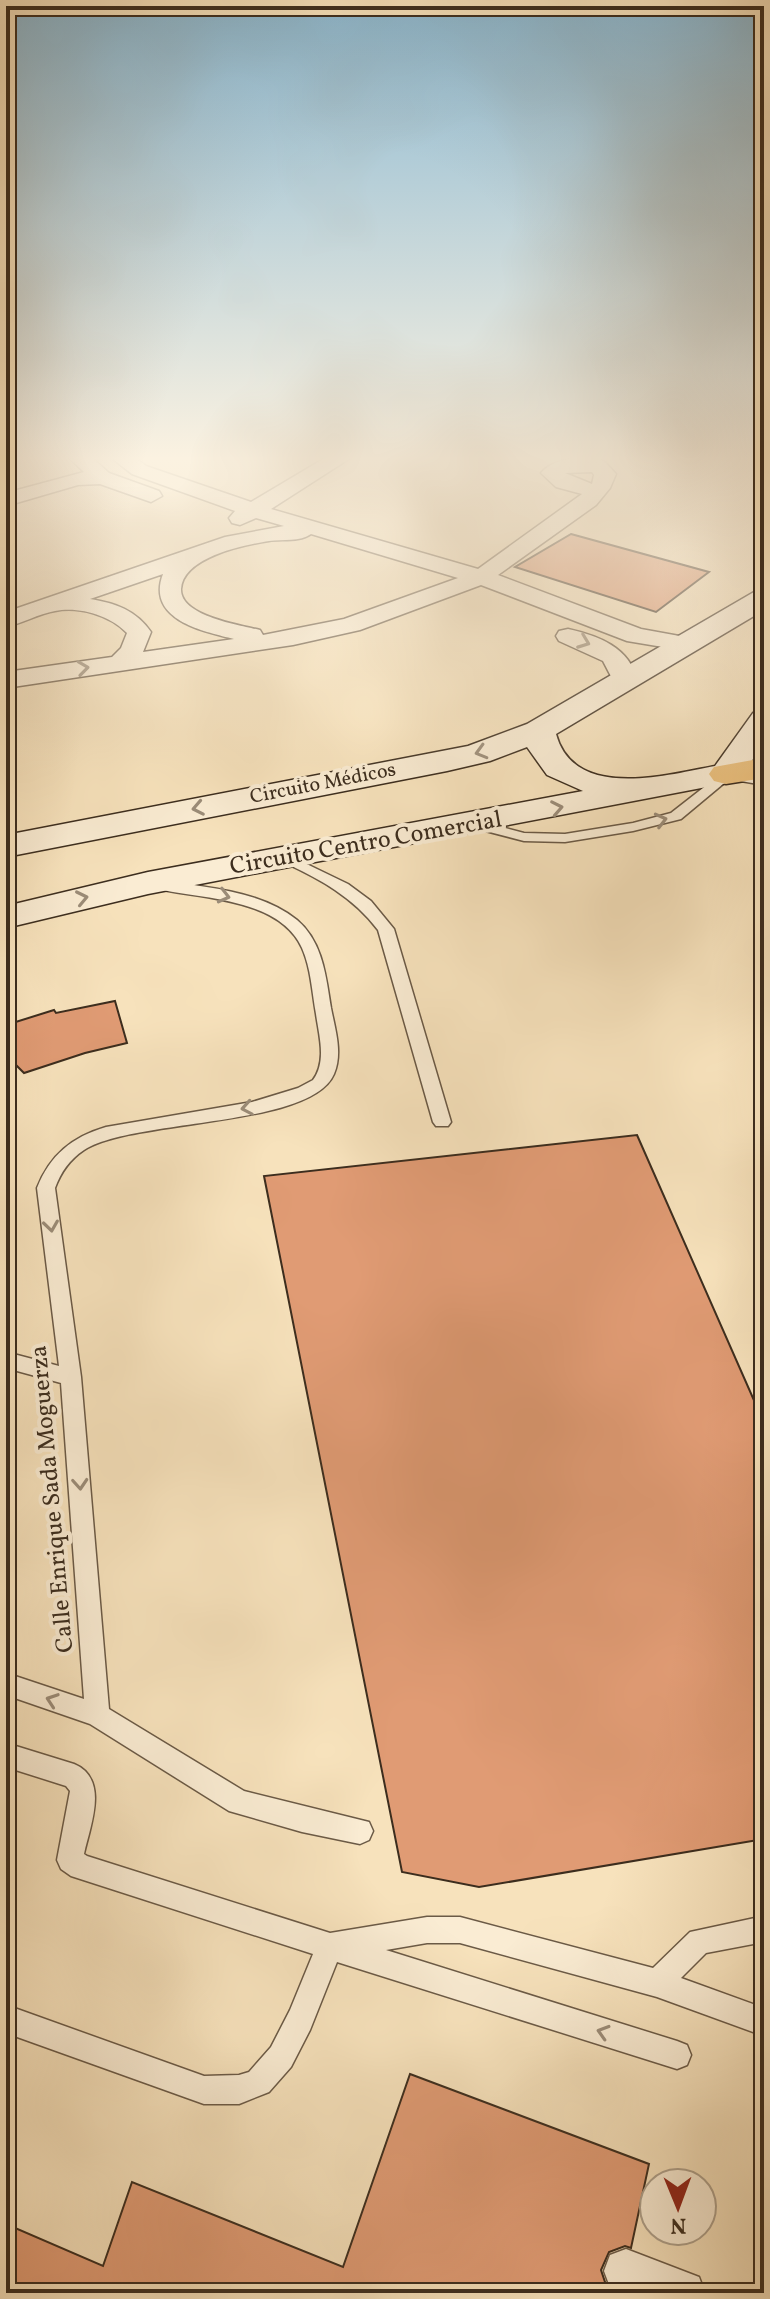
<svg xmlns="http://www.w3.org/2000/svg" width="770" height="2299" viewBox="0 0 770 2299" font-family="Vollkorn,serif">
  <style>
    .building { fill: #e09b74; stroke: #3c2d1e; stroke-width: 2 }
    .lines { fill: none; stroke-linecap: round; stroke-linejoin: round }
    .service-casing { stroke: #6b5a46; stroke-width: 3 }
    .pedestrian-casing { stroke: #6b5a46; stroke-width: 3 }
    .minor-casing { stroke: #6b5a46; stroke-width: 3 }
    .secondary-casing { stroke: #3c2d1e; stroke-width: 3 }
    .primary-casing { stroke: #3c2d1e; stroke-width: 3 }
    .service { fill: #faecd3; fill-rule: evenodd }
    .pedestrian { fill: #faecd3; fill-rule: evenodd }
    .minor { fill: #faecd3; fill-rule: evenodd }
    .secondary { fill: #faecd3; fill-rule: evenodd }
    .primary { fill: #ecc17e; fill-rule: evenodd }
    .oneway { stroke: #9b8c78 }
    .labels { text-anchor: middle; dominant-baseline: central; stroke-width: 8; stroke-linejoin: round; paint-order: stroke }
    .far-street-label { font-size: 20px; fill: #3c2d1e; stroke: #faecd3 }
    .street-label { font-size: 24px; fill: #3c2d1e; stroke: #faecd3 }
  </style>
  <rect width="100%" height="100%" fill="#f7e2bc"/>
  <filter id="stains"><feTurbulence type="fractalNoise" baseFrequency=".0025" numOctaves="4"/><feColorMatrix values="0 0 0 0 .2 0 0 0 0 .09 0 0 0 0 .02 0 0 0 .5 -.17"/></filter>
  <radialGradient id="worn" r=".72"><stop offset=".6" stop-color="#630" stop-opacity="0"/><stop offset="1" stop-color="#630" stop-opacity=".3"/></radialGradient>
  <path class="building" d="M571,534L709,572L656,612L515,567Z
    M115,1001L127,1043L85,1053L24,1073L6,1055V1025L54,1010L56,1013Z
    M637,1135L764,1423V1839L479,1887L402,1872L264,1176Z
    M410,2074L649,2164L631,2248L625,2246L609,2252L601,2270L607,2288L617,2293H6V2224L103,2266L132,2182L343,2267Z"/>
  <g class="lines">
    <defs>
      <path id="service" d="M726,770L764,777V785L729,779L681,819L633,831L565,842L524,841L470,827L468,824L475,820L524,833L565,834L633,823L671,813Z
        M288,855L348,884L371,901L394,929L451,1122L448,1126H436L433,1122L378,930C353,897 320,879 283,862L281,859Z
        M158,880C203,887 260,890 297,920C323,942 326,977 331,1008C335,1029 343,1053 334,1074C311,1128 134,1118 84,1150C69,1160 61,1172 55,1188L81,1377L109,1709L244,1791L369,1822L373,1831L369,1840L360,1844L302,1832L229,1811L90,1724L6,1695V1673L84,1699L61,1383L6,1368V1352L59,1366L37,1188C50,1155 72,1137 106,1127L252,1102L298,1088L313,1080C327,1061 319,1036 316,1014C312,992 311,968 302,948C279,897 198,899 153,888V882Z
        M6,1743L74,1764C110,1779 90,1826 84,1854L87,1856L330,1933L427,1917H460L653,1968L690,1932L764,1916V1942L706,1953L681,1978L764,2008V2036L657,1997L460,1943H427L386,1950L677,2041L687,2045L691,2055L687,2065L677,2069L337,1962L310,2030L291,2067L269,2092L239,2104H204L6,2033V2005L204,2076L239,2075L249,2072L271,2047L290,2010L313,1954L71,1876L61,1869L57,1860L70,1791L66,1786L6,1767Z"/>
      <path id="pedestrian" d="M626,2249L699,2277L705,2293H626L610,2287L604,2271L610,2255Z"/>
      <path id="minor" d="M66,455H89L109,473L159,491L162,496L151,502L100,484L78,485L6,506V493L84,472Z
        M108,455H132L146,466L251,502L330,455H355L271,509L478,569L582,494L556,487L541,473C554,457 585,456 604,461L616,474L610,488L596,505L498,575L641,629L696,639L699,644L696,649L687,651L627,641L481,585L360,630L293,645L6,688V672L112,657L121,648L127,633C110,615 78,606 55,611C38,614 23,623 6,627V612L225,537L284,526L256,518L240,525L232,523L229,518L235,511L132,474ZM592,472L594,475L592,484L565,473ZM311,534L458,578L344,619L263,635L260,630C240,625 180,616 181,589C183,557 244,545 269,541C283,539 300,542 311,534ZM163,574C146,619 201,631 234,639L143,652L151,632C136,610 115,603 90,599Z
        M568,629C599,636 629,647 638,681L634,686H616L603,661L559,641L556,636L559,631Z"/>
      <path id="secondary" d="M764,589V610L556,734C574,801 667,775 715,766L753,713L764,710V743L738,781L148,894L6,928V906L148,872L583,791L547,775L527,747L490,761L447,771L6,857V835L468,746L527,724L754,592Z"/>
      <path id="primary" d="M764,758V778L726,784L714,781L709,774L714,767Z"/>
    </defs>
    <use href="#service" class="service-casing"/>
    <use href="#pedestrian" class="pedestrian-casing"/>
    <use href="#minor" class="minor-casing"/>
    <use href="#secondary" class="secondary-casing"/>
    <use href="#primary" class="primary-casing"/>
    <use href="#service" class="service"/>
    <use href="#pedestrian" class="pedestrian"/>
    <use href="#minor" class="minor"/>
    <use href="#secondary" class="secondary"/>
    <use href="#primary" class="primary"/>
  </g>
  <defs><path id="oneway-chevron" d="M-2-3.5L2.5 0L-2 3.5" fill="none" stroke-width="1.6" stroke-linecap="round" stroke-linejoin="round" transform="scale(2)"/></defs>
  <g class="oneway">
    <use href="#oneway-chevron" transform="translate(584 642) rotate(21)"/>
    <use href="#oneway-chevron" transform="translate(83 668) rotate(-8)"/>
    <use href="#oneway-chevron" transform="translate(481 752) rotate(164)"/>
    <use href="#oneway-chevron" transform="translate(198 808) rotate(169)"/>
    <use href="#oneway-chevron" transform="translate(557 808) rotate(-11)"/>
    <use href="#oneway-chevron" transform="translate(661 820) rotate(-14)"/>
    <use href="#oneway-chevron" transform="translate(224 896) rotate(14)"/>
    <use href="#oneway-chevron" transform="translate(82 898) rotate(-12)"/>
    <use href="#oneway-chevron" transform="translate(247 1108) rotate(170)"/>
    <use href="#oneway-chevron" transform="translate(51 1226) rotate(82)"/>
    <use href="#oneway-chevron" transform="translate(80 1484) rotate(86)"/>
    <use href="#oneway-chevron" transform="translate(52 1700) rotate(-161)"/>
    <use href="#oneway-chevron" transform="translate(603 2032) rotate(-163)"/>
  </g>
  <linearGradient id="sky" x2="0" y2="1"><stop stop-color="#8ab8d2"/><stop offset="0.59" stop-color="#fbf2e1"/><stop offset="1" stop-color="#fbf2e1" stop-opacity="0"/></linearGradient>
  <rect width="770" height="777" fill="url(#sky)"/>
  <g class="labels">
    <g class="far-street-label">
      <text transform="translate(323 784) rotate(-11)">Circuito Médicos</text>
    </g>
    <g class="street-label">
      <text transform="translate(366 844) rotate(-10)">Circuito Centro Comercial</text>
      <text transform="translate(53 1499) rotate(-95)">Calle Enrique Sada Moguerza</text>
    </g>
  </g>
  <rect width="770" height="2299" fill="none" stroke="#f7e2bc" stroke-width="32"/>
  <rect x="8" y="8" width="754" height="2283" fill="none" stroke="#3c2d1e" stroke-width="4"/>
  <rect x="16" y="16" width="738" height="2267" fill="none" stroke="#3c2d1e" stroke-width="2"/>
  <g transform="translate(678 2207) rotate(179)"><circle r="38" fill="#faecd3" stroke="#aea08b" stroke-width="2"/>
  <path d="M0-6L14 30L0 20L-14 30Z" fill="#8f2418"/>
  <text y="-12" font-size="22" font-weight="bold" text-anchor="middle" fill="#3c2d1e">N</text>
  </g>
  <rect width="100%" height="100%" filter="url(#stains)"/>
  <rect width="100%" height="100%" fill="url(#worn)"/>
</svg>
